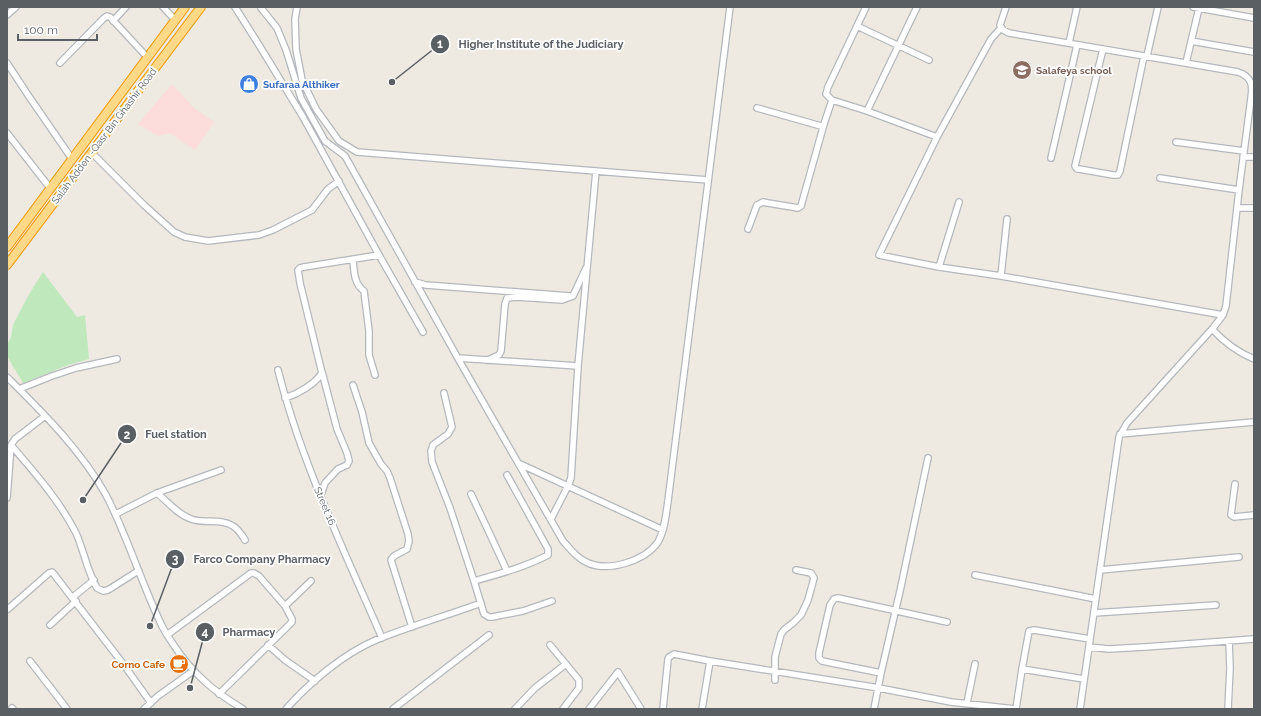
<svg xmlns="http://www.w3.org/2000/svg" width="1261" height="716" viewBox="0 0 1261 716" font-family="Raleway,sans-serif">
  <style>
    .medical { fill: #fddddc }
    .green { fill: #bfe8bc }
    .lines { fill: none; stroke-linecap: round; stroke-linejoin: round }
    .minor-casing { stroke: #b4b8bd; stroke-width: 8 }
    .highway-casing { stroke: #ef9600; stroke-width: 10 }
    .minor { stroke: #fff; stroke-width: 5.5 }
    .highway { stroke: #ffd987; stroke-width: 8 }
    .labels { text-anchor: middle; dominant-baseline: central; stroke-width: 3.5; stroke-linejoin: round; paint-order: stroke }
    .education-label { font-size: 10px; font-weight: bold; fill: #785e54; stroke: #fff; text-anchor: start }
    .shop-label { font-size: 10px; font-weight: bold; fill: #366cbe; stroke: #fff; text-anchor: start }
    .street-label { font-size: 10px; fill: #5a5f64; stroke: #fff }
    .food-label { font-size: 10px; font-weight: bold; fill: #c56008; stroke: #fff; text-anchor: end }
    .leader { fill: none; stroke: #5a5f64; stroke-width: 1.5 }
    .callout-dot { fill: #5a5f64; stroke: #fff; stroke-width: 1.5 }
    .mark-label { font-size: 12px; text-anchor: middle; font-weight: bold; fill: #fff }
    .callout-label { font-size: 11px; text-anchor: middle; font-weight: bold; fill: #5a5f64; stroke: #fff; stroke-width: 3.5; stroke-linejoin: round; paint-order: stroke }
  </style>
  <rect width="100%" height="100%" fill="#eeeae1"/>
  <path class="medical" d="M172,84L193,107L214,122L195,150L170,133L158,136L138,124Z"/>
  <path class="green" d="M43,272L77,317L85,315L89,359L68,365L23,383L7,356V345L11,337L13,325L28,296Z"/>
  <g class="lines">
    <defs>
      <path id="minor" d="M163,7L175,20
        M235,7L259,45L303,117L379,255L423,332
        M297,7L295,19L296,49L302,80L316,109L339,141L357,152L708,180
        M866,7L828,87L826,94L832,100L867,111L937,137
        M1006,7L1000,25L1003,30L1009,33L1238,72C1252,77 1253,85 1251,98L1239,190L1226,306L1223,315L1213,328L1127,423L1119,437L1080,709
        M1193,7L1254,18
        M261,8L277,28L286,50L301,98L325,141L345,156L460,362L563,541C571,550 577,558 588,563C609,572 645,561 658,542C665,530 666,514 668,501L730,7
        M7,15L16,7
        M113,21L126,7
        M857,26L929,60
        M1001,28L991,39L937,137L879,255L939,267L1001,276L1223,315
        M1191,41L1254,52
        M1069,43L1077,7
        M1103,49L1075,166L1077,169H1079L1113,175H1118L1120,171L1144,56
        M1147,56L1158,7
        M7,63L28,95L72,159
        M60,63L103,19L107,16L110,17L147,57
        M1186,63L1199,8
        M757,108L821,126L824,124L832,100
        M867,111L917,7
        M7,133L50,188
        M1176,142L1244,151
        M92,153L144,205L174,232L185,237L208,241L259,235L273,230L312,210L328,189L339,181
        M1243,157H1254
        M1051,158L1077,45
        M1160,178L1239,190
        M1237,208H1254
        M748,229L757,205L763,202L768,203L798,208L801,206L824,124
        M353,260C354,271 354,284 364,291L369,331V355L375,375
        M939,267L959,202
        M1001,276L1007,219
        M415,282L426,285L570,296
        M1212,329C1224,342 1237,352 1254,359
        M458,358L578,366
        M488,360L499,355L501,351L505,304L507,298L517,297L562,300L573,296L586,268
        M278,370C301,462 344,550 382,638
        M7,377C43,413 81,450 106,495C128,537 141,583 162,626C165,632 169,638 173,644C192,673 213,691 243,709
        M353,385L362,412L369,443L381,464L387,471L390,478L408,534L409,541L407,549L394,556L391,560L412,627
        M19,389L52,376L76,368L117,359
        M444,393L452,427L448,434L433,445L431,451L432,462L450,508L474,581L484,614L489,617H492L523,611L552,601
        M285,398C298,394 315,384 322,373L300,283L298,270L300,268L304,267L379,255
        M1120,434L1254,422
        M11,445C35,473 59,500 76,533C84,551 87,571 97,588L103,591L108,590L138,571
        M520,464L663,530
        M1235,484L1231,515L1234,517L1254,515
        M157,493C168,502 177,514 191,519C204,524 221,518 233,526C238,529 242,535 245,540
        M471,494L488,530L507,571
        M321,495L325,483L338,469L347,465L349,461L347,453L337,429L322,372
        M7,498L11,445L15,439L45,416
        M116,514L157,493L221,470
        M551,519L568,486L571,478L578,366L596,171
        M1100,570L1239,557
        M975,575L1096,599
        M474,581C499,574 525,567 548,555V549L507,475
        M73,597L94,580
        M8,609L49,573L52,572L53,573L124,665L151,703
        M1094,613L1216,605
        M50,625L76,601
        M167,635L251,573H254L259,576L285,606
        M268,645L285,660L315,681
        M550,645L579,680V688L563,709
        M1089,647L1109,649L1145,647L1254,639
        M30,661L67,709
        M1022,669L1084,679
        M881,673L822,661L819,658V653L830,605L834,599L838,598L947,622
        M775,680V657L781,634L784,630L793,623L801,615L808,600L814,578L811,573L796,570
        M219,694L289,625L292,622V619L285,606L311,581
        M967,703L975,664
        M12,708L13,709
        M144,709L158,696L193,671
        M286,709C309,683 343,654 376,640C410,626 446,616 481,603
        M393,709L489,635
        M515,709L535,688L566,664
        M589,709L618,672L641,709
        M663,709L668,659L669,657L674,654L710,661L879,688L951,702L1015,709
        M702,709L710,661
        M874,709L881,673L900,591L928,458
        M1016,709L1022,669L1029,631L1034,630L1090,639
        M1228,709L1230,668L1229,641"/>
      <path id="highway" d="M7,247L185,7
        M7,265L201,7"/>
    </defs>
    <use href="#minor" class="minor-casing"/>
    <use href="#highway" class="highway-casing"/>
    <use href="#minor" class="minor"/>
    <use href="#highway" class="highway"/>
  </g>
  <defs>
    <symbol id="school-disc" viewBox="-11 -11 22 22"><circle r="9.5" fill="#8d6e63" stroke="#fff"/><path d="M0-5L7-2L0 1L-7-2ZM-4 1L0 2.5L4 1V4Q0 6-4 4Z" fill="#fff"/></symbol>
    <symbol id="shop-disc" viewBox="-11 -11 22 22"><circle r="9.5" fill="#3f7fe0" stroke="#fff"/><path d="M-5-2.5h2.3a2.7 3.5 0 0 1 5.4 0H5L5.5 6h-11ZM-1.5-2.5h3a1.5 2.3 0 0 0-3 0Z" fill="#fff"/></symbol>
    <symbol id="cafe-disc" viewBox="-11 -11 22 22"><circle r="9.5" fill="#e8710a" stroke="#fff"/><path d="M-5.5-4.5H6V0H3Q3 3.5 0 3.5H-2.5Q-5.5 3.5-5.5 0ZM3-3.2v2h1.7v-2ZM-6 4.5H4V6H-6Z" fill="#fff"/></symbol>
  </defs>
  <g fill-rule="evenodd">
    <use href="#school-disc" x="1011" y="59" width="22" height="22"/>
    <use href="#shop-disc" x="238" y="73" width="22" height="22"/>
    <use href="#cafe-disc" x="168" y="653" width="22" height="22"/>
  </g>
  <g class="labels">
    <g class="education-label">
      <text x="1036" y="70">Salafeya school</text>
    </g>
    <g class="shop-label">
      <text x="263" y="84">Sufaraa Althiker</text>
    </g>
    <g class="street-label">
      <text transform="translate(104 136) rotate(-53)">Salah Adden -Qasr Bin Ghashir Road</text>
      <text transform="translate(325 506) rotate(67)">Street 16</text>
    </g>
    <g class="food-label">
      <text x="165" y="664">Corno Cafe</text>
    </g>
  </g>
  <path class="leader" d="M392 82L440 44M83 500L127 434M150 626L175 559M190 688L205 632"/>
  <g class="callout-dot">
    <circle cx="392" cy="82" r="4"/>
    <circle cx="83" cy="500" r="4"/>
    <circle cx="150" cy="626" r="4"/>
    <circle cx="190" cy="688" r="4"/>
    <circle cx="440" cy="44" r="10"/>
    <circle cx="127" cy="434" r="10"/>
    <circle cx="175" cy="559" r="10"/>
    <circle cx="205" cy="632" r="10"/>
  </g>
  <g class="mark-label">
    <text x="440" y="48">1</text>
    <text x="127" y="439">2</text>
    <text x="175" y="563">3</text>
    <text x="205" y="636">4</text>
  </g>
  <g class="callout-label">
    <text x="541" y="48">Higher Institute of the Judiciary</text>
    <text x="176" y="438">Fuel station</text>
    <text x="262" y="563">Farco Company Pharmacy</text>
    <text x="249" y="636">Pharmacy</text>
  </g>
  <rect width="1261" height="716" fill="none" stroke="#5a5f64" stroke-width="16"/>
  <path d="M18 34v6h79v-6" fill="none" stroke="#5a5f64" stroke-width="2"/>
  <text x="24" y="34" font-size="12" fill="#5a5f64" stroke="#ffffff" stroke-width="3" paint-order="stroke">100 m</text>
</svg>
